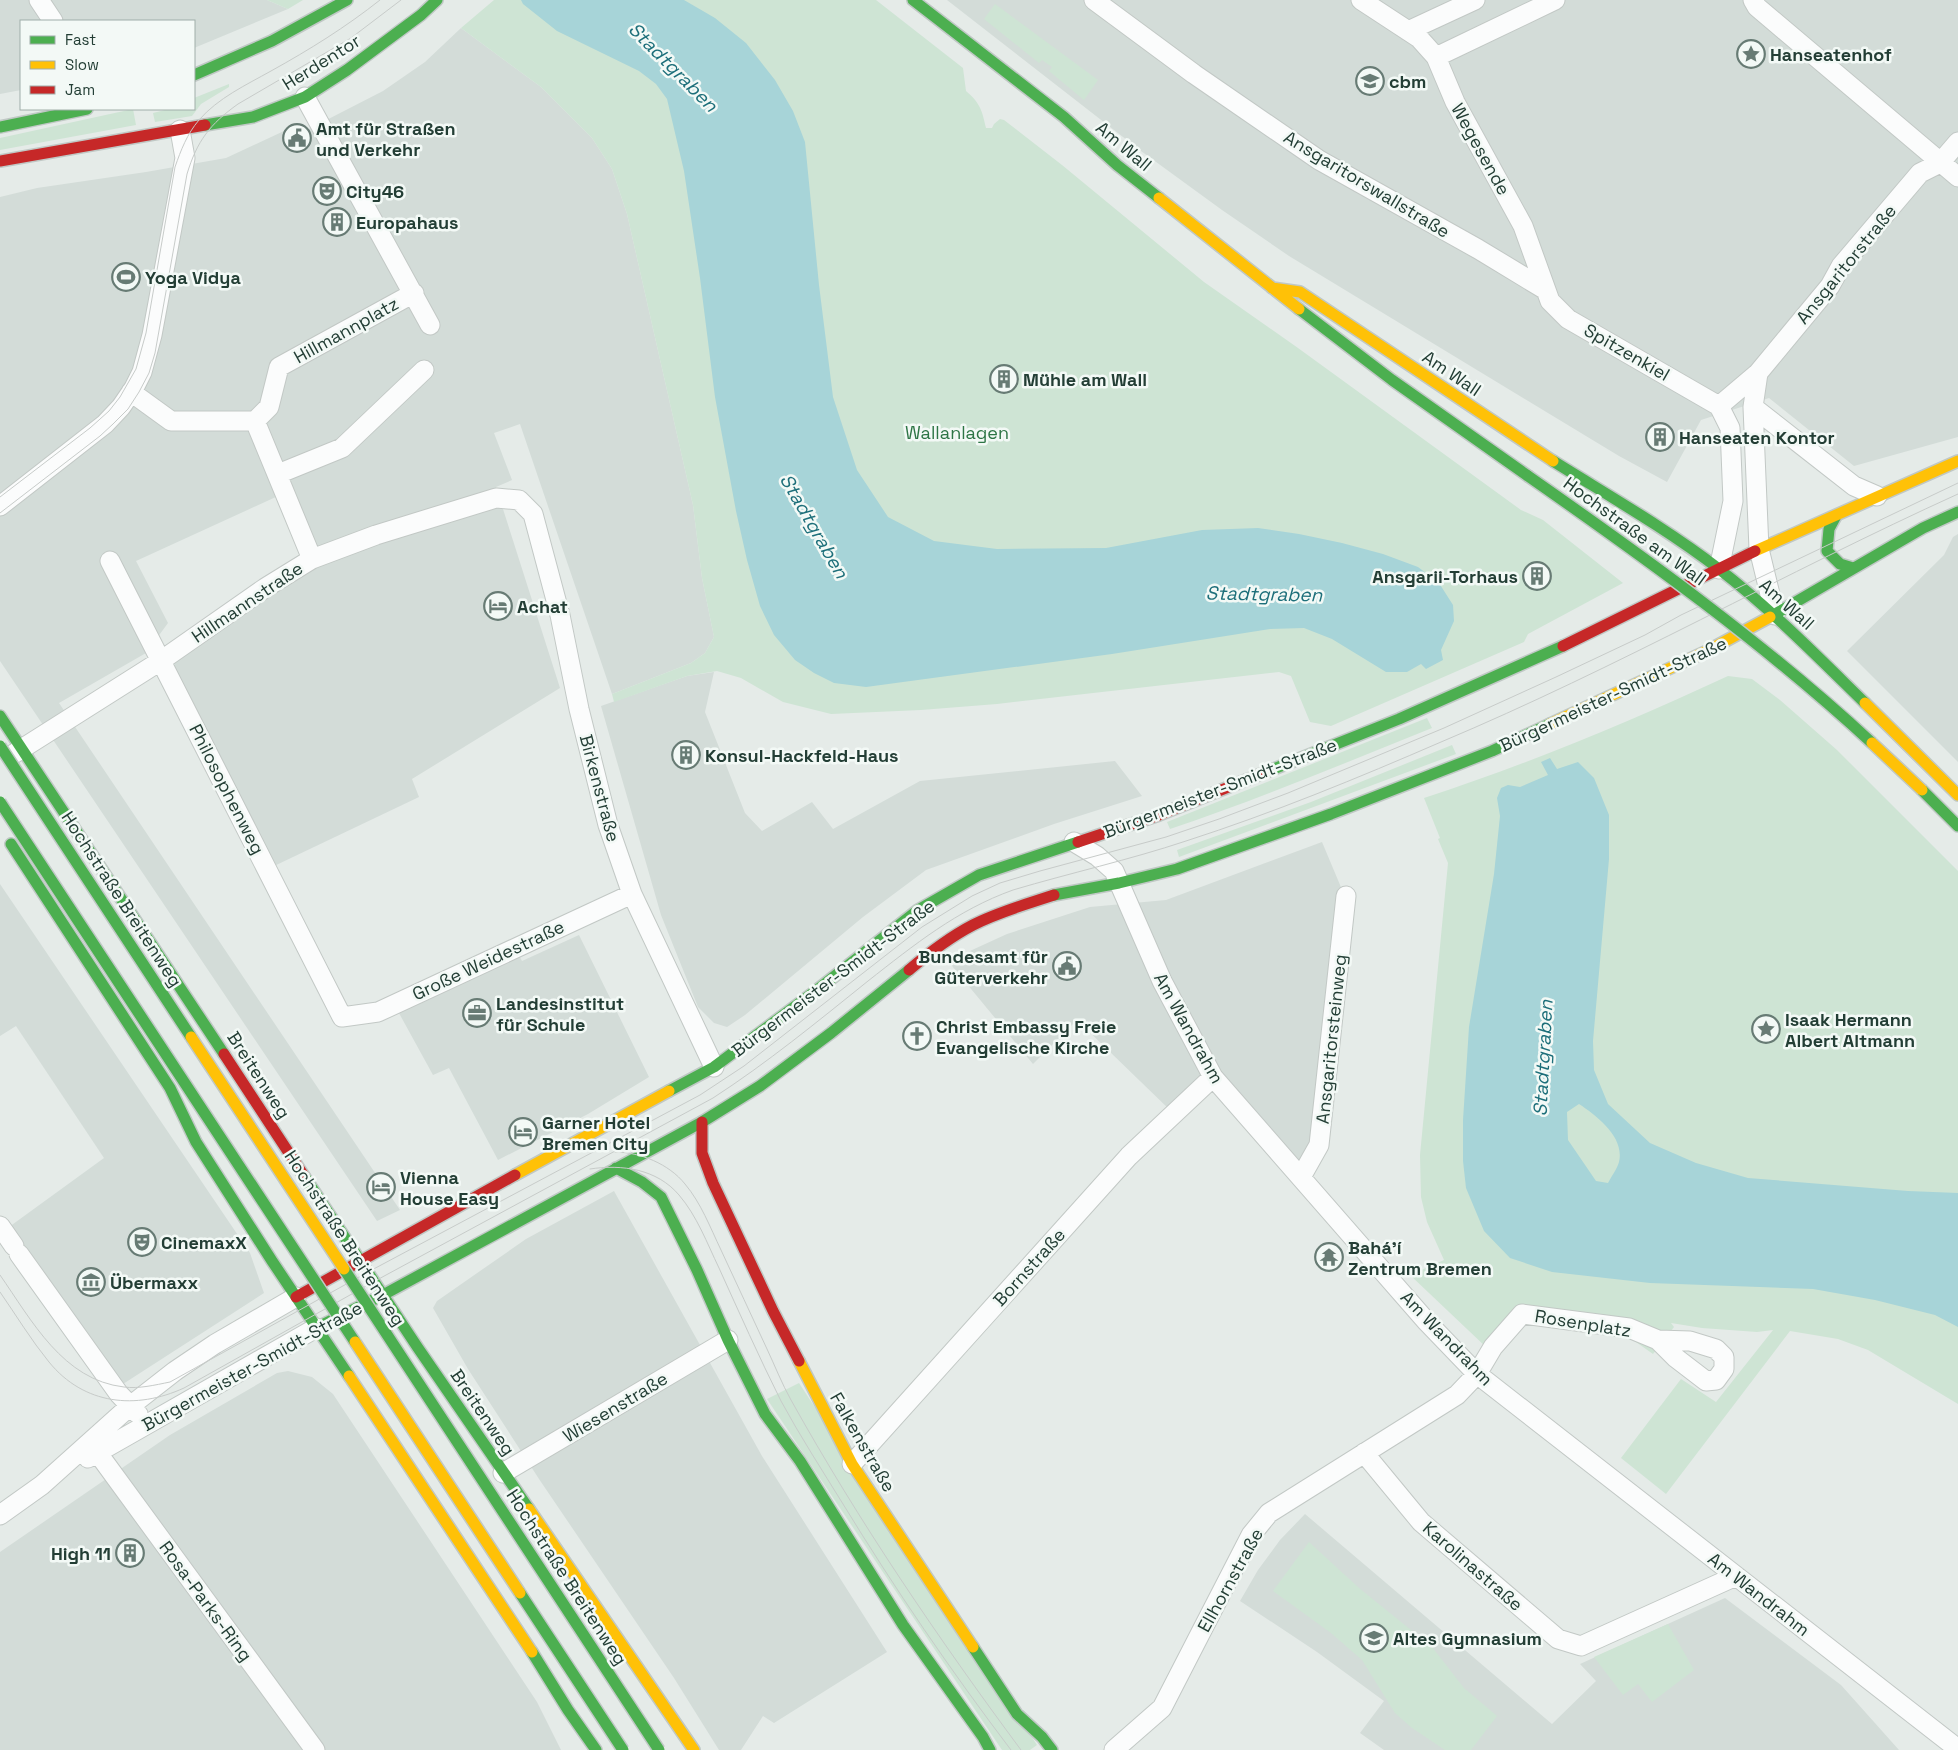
<svg xmlns="http://www.w3.org/2000/svg" width="1958" height="1750" viewBox="0 0 1958 1750" font-family="'Space Grotesk',sans-serif">
  <style>
    .built { fill: #d3dcd8 }
    .green { fill: #cee4d4 }
    .water { fill: #a7d4d8; fill-rule: evenodd }
    .lines { fill: none; stroke-linecap: round; stroke-linejoin: round }
    .street-casing { stroke: #c2c8c5; stroke-width: 21 }
    .fast-casing { stroke: #c0c8c5; stroke-width: 14 }
    .slow-casing { stroke: #c0c8c5; stroke-width: 14 }
    .jam-casing { stroke: #c0c8c5; stroke-width: 14 }
    .street { stroke: #fbfcfc; stroke-width: 19 }
    .fast { stroke: #4caf50; stroke-width: 11 }
    .slow { stroke: #ffc107; stroke-width: 11 }
    .jam { stroke: #c62828; stroke-width: 11 }
    .tram { stroke: #c7cbc9; stroke-width: 1 }
    .fast-bridge-casing { stroke: #c0c8c5; stroke-width: 14; stroke-linecap: butt }
    .slow-bridge-casing { stroke: #c0c8c5; stroke-width: 14; stroke-linecap: butt }
    .fast-bridge { stroke: #4caf50; stroke-width: 11 }
    .slow-bridge { stroke: #ffc107; stroke-width: 11 }
    .labels { text-anchor: middle; dominant-baseline: central; stroke-width: 5; stroke-linejoin: round; paint-order: stroke }
    .poi-label { font-size: 18px; font-weight: bold; fill: #233e35; stroke: #f3f9f6; text-anchor: start }
    .street-label { font-size: 18px; fill: #233e35; stroke: #f3f9f6 }
    .park-label { font-size: 18px; fill: #2d7545; stroke: #f3f9f6 }
    .water-label { font-size: 19px; font-style: italic; fill: #1d6f7a; stroke: #f3f9f6 }
  </style>
  <rect width="100%" height="100%" fill="#e5ebe8"/>
  <path class="built" d="M0,0H267L288,9L194,48V21H21V90L0,94Z
    M947,0H1958V437L1854,466L1769,398L1701,420L1667,482L1619,456L1289,256L1222,210L1141,151Z
    M461,28L541,87L592,138L612,169L627,214L693,505L702,578L714,637L705,653L691,663L612,694L520,424L494,433L512,480L496,487L560,688L412,779L419,797L272,867L167,658L312,567L278,496L136,561L168,623L146,653L59,703L400,1210L377,1221L0,661V197L37,188L146,172L226,158L299,124L307,130L383,91L425,62Z
    M1958,534V762L1847,651L1944,555L1953,537Z
    M714,672L705,712L745,813L762,831L812,802L833,829L920,781L1115,761L1142,796L1054,824L926,870L863,917L745,1015L727,1027L714,1023L698,1007L661,915L601,706L687,676Z
    M1322,842L1343,892L1317,1145L1300,1173L1210,1076L1172,1112L1077,1020L1033,1064L948,961L1007,934L1090,907L1166,900Z
    M0,884L250,1253L264,1293L123,1384L9,1227L104,1158L16,1026L0,1036Z
    M579,935L649,1077L588,1114L498,1160L449,1068L433,1075L394,1004L515,948L522,961Z
    M614,1191L762,1456L887,1652L774,1723L763,1716L741,1750H719L674,1678L539,1479L468,1369L433,1308L437,1301L526,1239Z
    M288,1371L312,1377L333,1394L537,1702L561,1750H0V1552L170,1435L277,1373Z
    M1305,1514L1552,1724L1596,1681L1580,1664L1725,1598L1841,1685L1899,1750H1384L1360,1733L1384,1701L1317,1652L1240,1601L1258,1570L1280,1540Z"/>
  <path class="green" d="M267,0H303L288,9Z
    M494,0H876L963,68L966,91C980,103 982,110 986,128H992L994,124L1000,119L1004,120L1062,165L1204,282L1298,348L1521,510L1543,520L1623,583L1528,634L1524,642L1331,726L1310,722L1291,676L1279,672L997,704L921,710L831,714L783,702L741,678L717,671L687,676L614,702L612,694L691,663L705,653L714,637L702,578L693,505L627,214L612,169L592,138L541,87L461,28Z
    M995,4L1098,80L1084,100L1049,71L1052,67L1042,60L1039,63L984,19Z
    M229,84V87L201,104L192,116L155,122L153,113L169,109H194V98Z
    M133,109L136,125L0,150V138Z
    M1728,676L1752,679L1780,700L1837,750L1958,871V1404L1868,1350L1838,1339L1790,1331L1666,1494L1621,1458L1681,1379L1716,1402L1773,1330L1757,1332L1702,1328L1671,1323L1674,1327L1653,1354L1626,1335L1516,1315L1487,1348L1410,1275L1444,1260L1427,1222L1421,1197L1420,1155L1448,863L1438,839L1440,838L1424,798C1528,764 1629,722 1728,676Z
    M1427,718L1432,728C1345,763 1259,799 1170,829L1167,822Z
    M1452,745L1456,754L1179,857L1177,850L1311,802Z
    M799,1383L1037,1745L1030,1750H1002L767,1399Z
    M1309,1542L1359,1588L1432,1647L1464,1688L1497,1716L1471,1750H1445L1412,1728L1395,1713L1362,1660L1331,1633L1273,1591Z
    M1668,1624L1694,1670L1652,1702L1638,1684L1623,1695L1594,1657Z"/>
  <path class="water" d="M521,0H684L715,18L746,43L775,80L793,111L805,142L819,285L833,397L857,470L888,517L934,541L997,549L1106,548L1202,530L1258,528L1299,534L1342,543L1383,554L1418,567L1439,583L1453,605L1454,621L1441,650L1443,660L1426,669L1421,664L1407,672H1386L1332,639L1304,628L1270,629L1112,654L866,687L834,683L814,673L795,660L774,635L760,606L747,560L736,511L715,397L700,278L684,171L667,99L656,84L639,71L557,31L523,4Z
    M1550,758L1557,769L1578,762L1594,778L1609,815V859L1593,1041L1594,1070L1608,1104L1650,1143L1696,1163L1748,1178L1908,1191L1958,1193V1327L1935,1315L1875,1300L1813,1289L1650,1283L1552,1272L1510,1258L1484,1231L1466,1188L1463,1161V1120L1469,1027L1494,874L1500,816L1497,798L1501,788L1508,785L1520,787L1548,775L1541,762ZM1579,1104C1597,1116 1625,1137 1619,1162C1617,1169 1611,1177 1608,1183L1596,1181L1568,1140L1567,1112Z"/>
  <g class="lines">
    <defs>
      <path id="street" d="M39,0L53,21
        M1094,0L1194,74L1319,160L1478,249L1544,289
        M1361,0L1419,38L1436,57L1455,102L1523,226L1550,301L1568,319L1719,406
        M1753,0L1757,7L1958,177
        M1408,31L1475,0
        M1436,57L1555,0
        M305,97L430,325
        M1758,373L1753,407L1759,549L1775,615
        M131,392L171,421H255L269,407L279,367L414,293
        M1719,406L1758,373L1830,286L1841,266L1920,173L1940,163L1958,142
        M1719,406L1730,428L1733,501L1719,569
        M1753,407L1854,486L1877,496
        M255,421L312,559
        M278,474L342,448L424,370
        M0,506L105,424L121,407L134,388L142,372L152,335L185,158L180,130
        M110,561L342,1017L378,1012L632,894
        M12,755L162,660L265,588L312,559L376,535L496,498L519,500L533,514L560,615L579,709L608,825L632,894L714,1067
        M1074,842L1097,856L1114,871L1162,981L1213,1077L1427,1322L1477,1374L1958,1749
        M1301,1177L1319,1145L1346,896
        M0,1226L14,1246
        M19,1254L119,1394L138,1414
        M97,1452L315,1750
        M1364,1453L1421,1522L1558,1639L1581,1646L1736,1576
        M88,1458L316,1328
        M852,1464L1129,1156L1213,1077
        M503,1473L728,1340
        M0,1515L42,1485L129,1407L175,1371L215,1344L296,1297
        M1114,1750L1162,1708L1251,1535L1269,1513L1457,1395L1477,1374L1493,1347L1522,1314L1629,1328L1658,1340L1690,1341L1716,1349L1724,1357V1369L1716,1380L1706,1381L1676,1358L1658,1340"/>
      <path id="fast" d="M913,0L1064,117L1117,165L1159,198
        M194,75L272,41L347,0
        M205,125L253,117L305,97L347,70L421,15L437,0
        M0,127L87,109
        M1299,309L1392,380L1528,476
        M1553,461C1609,496 1667,529 1719,569C1772,610 1818,657 1865,703
        M1836,516L1829,529L1827,551L1840,564L1853,568
        M1770,617L1923,528L1958,512
        M0,716L224,1054
        M1261,774L1399,719L1563,646
        M1922,790L1958,826
        M11,844L170,1088L196,1142L272,1261L349,1376
        M1054,895L1119,883L1177,869L1331,814L1492,751L1550,724
        M669,1091L714,1067L817,990L918,910L979,875L1078,842
        M616,1168L642,1182L661,1197L697,1270L728,1340L765,1414L800,1461L903,1625L983,1737L990,1750
        M304,1176L418,1348L529,1509
        M316,1328L383,1295L702,1122L760,1086L831,1033L909,970
        M973,1647L1017,1714L1042,1737L1052,1750
        M532,1652L568,1710L596,1750"/>
      <path id="slow" d="M1159,198L1299,309
        M1272,288L1300,292L1553,461
        M1755,551L1958,461
        M1865,703L1958,795
        M1550,724L1707,651L1770,617
        M515,1175L669,1091
        M799,1361L852,1464L973,1647
        M349,1376L532,1652
        M529,1509L694,1750"/>
      <path id="jam" d="M0,161L205,125
        M1563,646L1755,551
        M1078,842L1159,815L1261,774
        M909,970C929,953 950,937 973,925C998,912 1027,904 1054,895
        M224,1054L304,1176
        M702,1122V1153L713,1183L773,1311L799,1361
        M296,1297L515,1175"/>
    </defs>
    <use href="#street" class="street-casing"/>
    <use href="#fast" class="fast-casing"/>
    <use href="#slow" class="slow-casing"/>
    <use href="#jam" class="jam-casing"/>
    <use href="#street" class="street"/>
    <use href="#fast" class="fast"/>
    <use href="#slow" class="slow"/>
    <use href="#jam" class="jam"/>
    <path class="tram" d="M0,497L90,428L109,411L120,397L136,369L146,333L175,167C181,150 187,134 199,120C218,98 246,85 271,71C309,50 346,27 380,0
      M0,513L100,436L113,424L128,409L139,392L149,373L155,353L187,174C197,141 210,124 238,104L351,38L401,0
      M615,1152C640,1152 669,1164 685,1184C701,1203 710,1227 721,1250C736,1283 752,1316 767,1349C775,1366 782,1384 791,1400C859,1522 938,1638 1021,1750
      M590,1169C622,1164 657,1169 679,1195C697,1216 707,1243 719,1268C739,1312 759,1357 781,1401C800,1436 822,1470 843,1504C895,1589 951,1671 1011,1750
      M0,1275C32,1321 63,1380 124,1387C139,1389 155,1385 170,1382L368,1272L700,1095L744,1066L922,927L972,896L1000,883L1040,871L1166,837L1219,819L1288,793L1444,728L1556,677L1645,635L1681,615L1958,483
      M0,1292C16,1315 31,1340 49,1362C84,1405 136,1410 184,1388L375,1281L713,1098C767,1063 817,1022 868,981C914,945 957,910 1013,890C1070,873 1129,860 1186,841C1273,813 1358,778 1441,742C1617,668 1784,573 1958,494"/>
    <defs>
      <path id="fast-bridge" d="M1528,476C1647,559 1765,644 1872,743
        M0,746L191,1037
        M0,802L355,1342
        M344,1269L659,1750
        M520,1593L623,1750"/>
      <path id="slow-bridge" d="M1872,743L1922,790
        M191,1037L344,1269
        M355,1342L520,1593"/>
    </defs>
    <use href="#fast-bridge" class="fast-bridge-casing"/>
    <use href="#slow-bridge" class="slow-bridge-casing"/>
    <use href="#fast-bridge" class="fast-bridge"/>
    <use href="#slow-bridge" class="slow-bridge"/>
  </g>
  <defs>
    <symbol id="sight-ring" viewBox="-11 -11 22 22"><circle r="9.5" fill="#f3f9f6" stroke="#677b74" stroke-width="1.5"/><path d="M0-6L1.8-2.2L6-1.7L2.9 1.2L3.7 5.4L0 3.3L-3.7 5.4L-2.9 1.2L-6-1.7L-1.8-2.2Z" fill="#677b74"/></symbol>
    <symbol id="university-ring" viewBox="-11 -11 22 22"><circle r="9.5" fill="#f3f9f6" stroke="#677b74" stroke-width="1.5"/><path d="M0-5L7-2L0 1L-7-2ZM-4 1L0 2.5L4 1V4Q0 6-4 4Z" fill="#677b74"/></symbol>
    <symbol id="civic-ring" viewBox="-11 -11 22 22"><circle r="9.5" fill="#f3f9f6" stroke="#677b74" stroke-width="1.5"/><path d="M-.6-6.5H3V-4.5H.6V-3L4-1V1h2V6H-6V1h2V-1L-.6-3ZM-1.2 2.5V6h2.4V2.5Z" fill="#677b74"/></symbol>
    <symbol id="theatre-ring" viewBox="-11 -11 22 22"><circle r="9.5" fill="#f3f9f6" stroke="#677b74" stroke-width="1.5"/><path d="M-5-5.5Q0-4 5-5.5V0Q5 5 0 6Q-5 5-5 0ZM-3.3-2.5H-1v1.5H-3.3ZM1-2.5H3.3v1.5H1ZM-2.8 1Q0 5.5 2.8 1Z" fill="#677b74"/></symbol>
    <symbol id="building-ring" viewBox="-11 -11 22 22"><circle r="9.5" fill="#f3f9f6" stroke="#677b74" stroke-width="1.5"/><path d="M-4-6H4V6H1V3H-1V6H-4ZM-2.5-4.3h1.7v1.8h-1.7ZM.8-4.3h1.7v1.8H.8ZM-2.5-1h1.7V.8h-1.7ZM.8-1h1.7V.8H.8Z" fill="#677b74"/></symbol>
    <symbol id="stadium-ring" viewBox="-11 -11 22 22"><circle r="9.5" fill="#f3f9f6" stroke="#677b74" stroke-width="1.5"/><path d="M0-5a6.5 5 0 1 0 0 10a6.5 5 0 1 0 0-10ZM-3.5-1.8h7v3.6h-7Z" fill="#677b74"/></symbol>
    <symbol id="hotel-ring" viewBox="-11 -11 22 22"><circle r="9.5" fill="#f3f9f6" stroke="#677b74" stroke-width="1.5"/><path d="M-6-4.5h1.5V1H6V5H4.5V3h-9V5H-6ZM-4 0a1.8 1.8 0 1 1 3.6 0ZM.5 0V-2.5h3Q6-2.5 6 0Z" fill="#677b74"/></symbol>
    <symbol id="office-ring" viewBox="-11 -11 22 22"><circle r="9.5" fill="#f3f9f6" stroke="#677b74" stroke-width="1.5"/><path d="M-6-3h4V-5.5h4V-3h4V5H-6ZM-1-4.5V-3h2v-1.5ZM-6 0V1H6V0Z" fill="#677b74"/></symbol>
    <symbol id="church-ring" viewBox="-11 -11 22 22"><circle r="9.5" fill="#f3f9f6" stroke="#677b74" stroke-width="1.5"/><path d="M-1.2-6h2.4v3.5h3.3v2.4h-3.3V6h-2.4V-.1h-3.3v-2.4h3.3Z" fill="#677b74"/></symbol>
    <symbol id="temple-ring" viewBox="-11 -11 22 22"><circle r="9.5" fill="#f3f9f6" stroke="#677b74" stroke-width="1.5"/><path d="M0-6L5-2H3V0L6.5 2.5H4V6H1.5V3h-3V6H-4V2.5H-6.5L-3 0V-2H-5Z" fill="#677b74"/></symbol>
    <symbol id="museum-ring" viewBox="-11 -11 22 22"><circle r="9.5" fill="#f3f9f6" stroke="#677b74" stroke-width="1.5"/><path d="M0-6L6-3V-2H-6V-3ZM-5-1h2V3h-2ZM-1-1h2V3h-2ZM3-1h2V3H3ZM-6 4H6V6H-6Z" fill="#677b74"/></symbol>
    <symbol id="school-ring" viewBox="-11 -11 22 22"><circle r="9.5" fill="#f3f9f6" stroke="#677b74" stroke-width="1.5"/><path d="M0-5L7-2L0 1L-7-2ZM-4 1L0 2.5L4 1V4Q0 6-4 4Z" fill="#677b74"/></symbol>
  </defs>
  <g fill-rule="evenodd">
    <use href="#sight-ring" x="1735" y="38" width="32" height="32"/>
    <use href="#university-ring" x="1354" y="65" width="32" height="32"/>
    <use href="#civic-ring" x="281" y="122" width="32" height="32"/>
    <use href="#theatre-ring" x="311" y="175" width="32" height="32"/>
    <use href="#building-ring" x="321" y="206" width="32" height="32"/>
    <use href="#stadium-ring" x="110" y="261" width="32" height="32"/>
    <use href="#building-ring" x="988" y="363" width="32" height="32"/>
    <use href="#building-ring" x="1644" y="421" width="32" height="32"/>
    <use href="#building-ring" x="1521" y="560" width="32" height="32"/>
    <use href="#hotel-ring" x="482" y="590" width="32" height="32"/>
    <use href="#building-ring" x="670" y="739" width="32" height="32"/>
    <use href="#civic-ring" x="1051" y="950" width="32" height="32"/>
    <use href="#office-ring" x="461" y="997" width="32" height="32"/>
    <use href="#sight-ring" x="1750" y="1013" width="32" height="32"/>
    <use href="#church-ring" x="901" y="1020" width="32" height="32"/>
    <use href="#hotel-ring" x="507" y="1116" width="32" height="32"/>
    <use href="#hotel-ring" x="365" y="1171" width="32" height="32"/>
    <use href="#theatre-ring" x="126" y="1226" width="32" height="32"/>
    <use href="#temple-ring" x="1313" y="1241" width="32" height="32"/>
    <use href="#museum-ring" x="75" y="1266" width="32" height="32"/>
    <use href="#building-ring" x="114" y="1537" width="32" height="32"/>
    <use href="#school-ring" x="1358" y="1622" width="32" height="32"/>
  </g>
  <g class="labels">
    <g class="poi-label">
      <text x="1770" y="54">Hanseatenhof</text>
      <text x="1389" y="81">cbm</text>
      <text x="316" y="128">Amt für Straßen<tspan x="316" dy="21">und Verkehr</tspan></text>
      <text x="346" y="191">City46</text>
      <text x="356" y="222">Europahaus</text>
      <text x="145" y="277">Yoga Vidya</text>
      <text x="1023" y="379">Mühle am Wall</text>
      <text x="1679" y="437">Hanseaten Kontor</text>
      <text x="1518" y="576" text-anchor="end">Ansgarii-Torhaus</text>
      <text x="517" y="606">Achat</text>
      <text x="705" y="755">Konsul-Hackfeld-Haus</text>
      <text x="1048" y="956" text-anchor="end">Bundesamt für<tspan x="1048" dy="21">Güterverkehr</tspan></text>
      <text x="496" y="1003">Landesinstitut<tspan x="496" dy="21">für Schule</tspan></text>
      <text x="1785" y="1019">Isaak Hermann<tspan x="1785" dy="21">Albert Altmann</tspan></text>
      <text x="936" y="1026">Christ Embassy Freie<tspan x="936" dy="21">Evangelische Kirche</tspan></text>
      <text x="542" y="1122">Garner Hotel<tspan x="542" dy="21">Bremen City</tspan></text>
      <text x="400" y="1177">Vienna<tspan x="400" dy="21">House Easy</tspan></text>
      <text x="161" y="1242">CinemaxX</text>
      <text x="1348" y="1247">Bahá'í<tspan x="1348" dy="21">Zentrum Bremen</tspan></text>
      <text x="110" y="1282">Übermaxx</text>
      <text x="111" y="1553" text-anchor="end">High 11</text>
      <text x="1393" y="1638">Altes Gymnasium</text>
    </g>
    <g class="street-label">
      <text transform="translate(321 62) rotate(-32)">Herdentor</text>
      <text transform="translate(1124 146) rotate(40)">Am Wall</text>
      <text transform="translate(1481 149) rotate(61)">Wegesende</text>
      <text transform="translate(1367 184) rotate(31)">Ansgaritorswallstraße</text>
      <text transform="translate(1846 264) rotate(-51)">Ansgaritorstraße</text>
      <text transform="translate(346 330) rotate(-29)">Hillmannplatz</text>
      <text transform="translate(1627 352) rotate(30)">Spitzenkiel</text>
      <text transform="translate(1452 373) rotate(34)">Am Wall</text>
      <text transform="translate(1635 531) rotate(36)">Hochstraße am Wall</text>
      <text transform="translate(247 602) rotate(-34)">Hillmannstraße</text>
      <text transform="translate(1787 604) rotate(42)">Am Wall</text>
      <text transform="translate(1613 694) rotate(-25)">Bürgermeister-Smidt-Straße</text>
      <text transform="translate(600 788) rotate(75)">Birkenstraße</text>
      <text transform="translate(1220 788) rotate(-21)">Bürgermeister-Smidt-Straße</text>
      <text transform="translate(227 789) rotate(63)">Philosophenweg</text>
      <text transform="translate(122 899) rotate(57)">Hochstraße Breitenweg</text>
      <text transform="translate(488 960) rotate(-25)">Große Weidestraße</text>
      <text transform="translate(833 978) rotate(-37)">Bürgermeister-Smidt-Straße</text>
      <text transform="translate(1189 1028) rotate(61)">Am Wandrahm</text>
      <text transform="translate(1331 1039) rotate(-84)">Ansgaritorsteinweg</text>
      <text transform="translate(259 1075) rotate(57)">Breitenweg</text>
      <text transform="translate(345 1238) rotate(57)">Hochstraße Breitenweg</text>
      <text transform="translate(1029 1267) rotate(-48)">Bornstraße</text>
      <text transform="translate(1583 1323) rotate(9)">Rosenplatz</text>
      <text transform="translate(1447 1338) rotate(46)">Am Wandrahm</text>
      <text transform="translate(252 1366) rotate(-29)">Bürgermeister-Smidt-Straße</text>
      <text transform="translate(615 1407) rotate(-31)">Wiesenstraße</text>
      <text transform="translate(483 1412) rotate(56)">Breitenweg</text>
      <text transform="translate(863 1442) rotate(60)">Falkenstraße</text>
      <text transform="translate(1473 1566) rotate(41)">Karolinastraße</text>
      <text transform="translate(567 1577) rotate(57)">Hochstraße Breitenweg</text>
      <text transform="translate(1230 1580) rotate(-61)">Ellhornstraße</text>
      <text transform="translate(1759 1594) rotate(38)">Am Wandrahm</text>
      <text transform="translate(206 1601) rotate(54)">Rosa-Parks-Ring</text>
    </g>
    <g class="park-label">
      <text x="957" y="432">Wallanlagen</text>
    </g>
    <g class="water-label">
      <text transform="translate(673 67) rotate(45)">Stadtgraben</text>
      <text transform="translate(814 526) rotate(60)">Stadtgraben</text>
      <text transform="translate(1264 594) rotate(1)">Stadtgraben</text>
      <text transform="translate(1543 1058) rotate(-87)">Stadtgraben</text>
    </g>
  </g>
  <rect x="20" y="20" width="175" height="90" fill="#f3f9f6" stroke="#a0aea9"/>
  <rect x="30" y="36" width="25" height="8" fill="#4caf50" stroke="#a0aea9"/>
  <text x="65" y="45" font-size="15" fill="#233e35">Fast</text>
  <rect x="30" y="61" width="25" height="8" fill="#ffc107" stroke="#a0aea9"/>
  <text x="65" y="70" font-size="15" fill="#233e35">Slow</text>
  <rect x="30" y="86" width="25" height="8" fill="#c62828" stroke="#a0aea9"/>
  <text x="65" y="95" font-size="15" fill="#233e35">Jam</text>
</svg>
